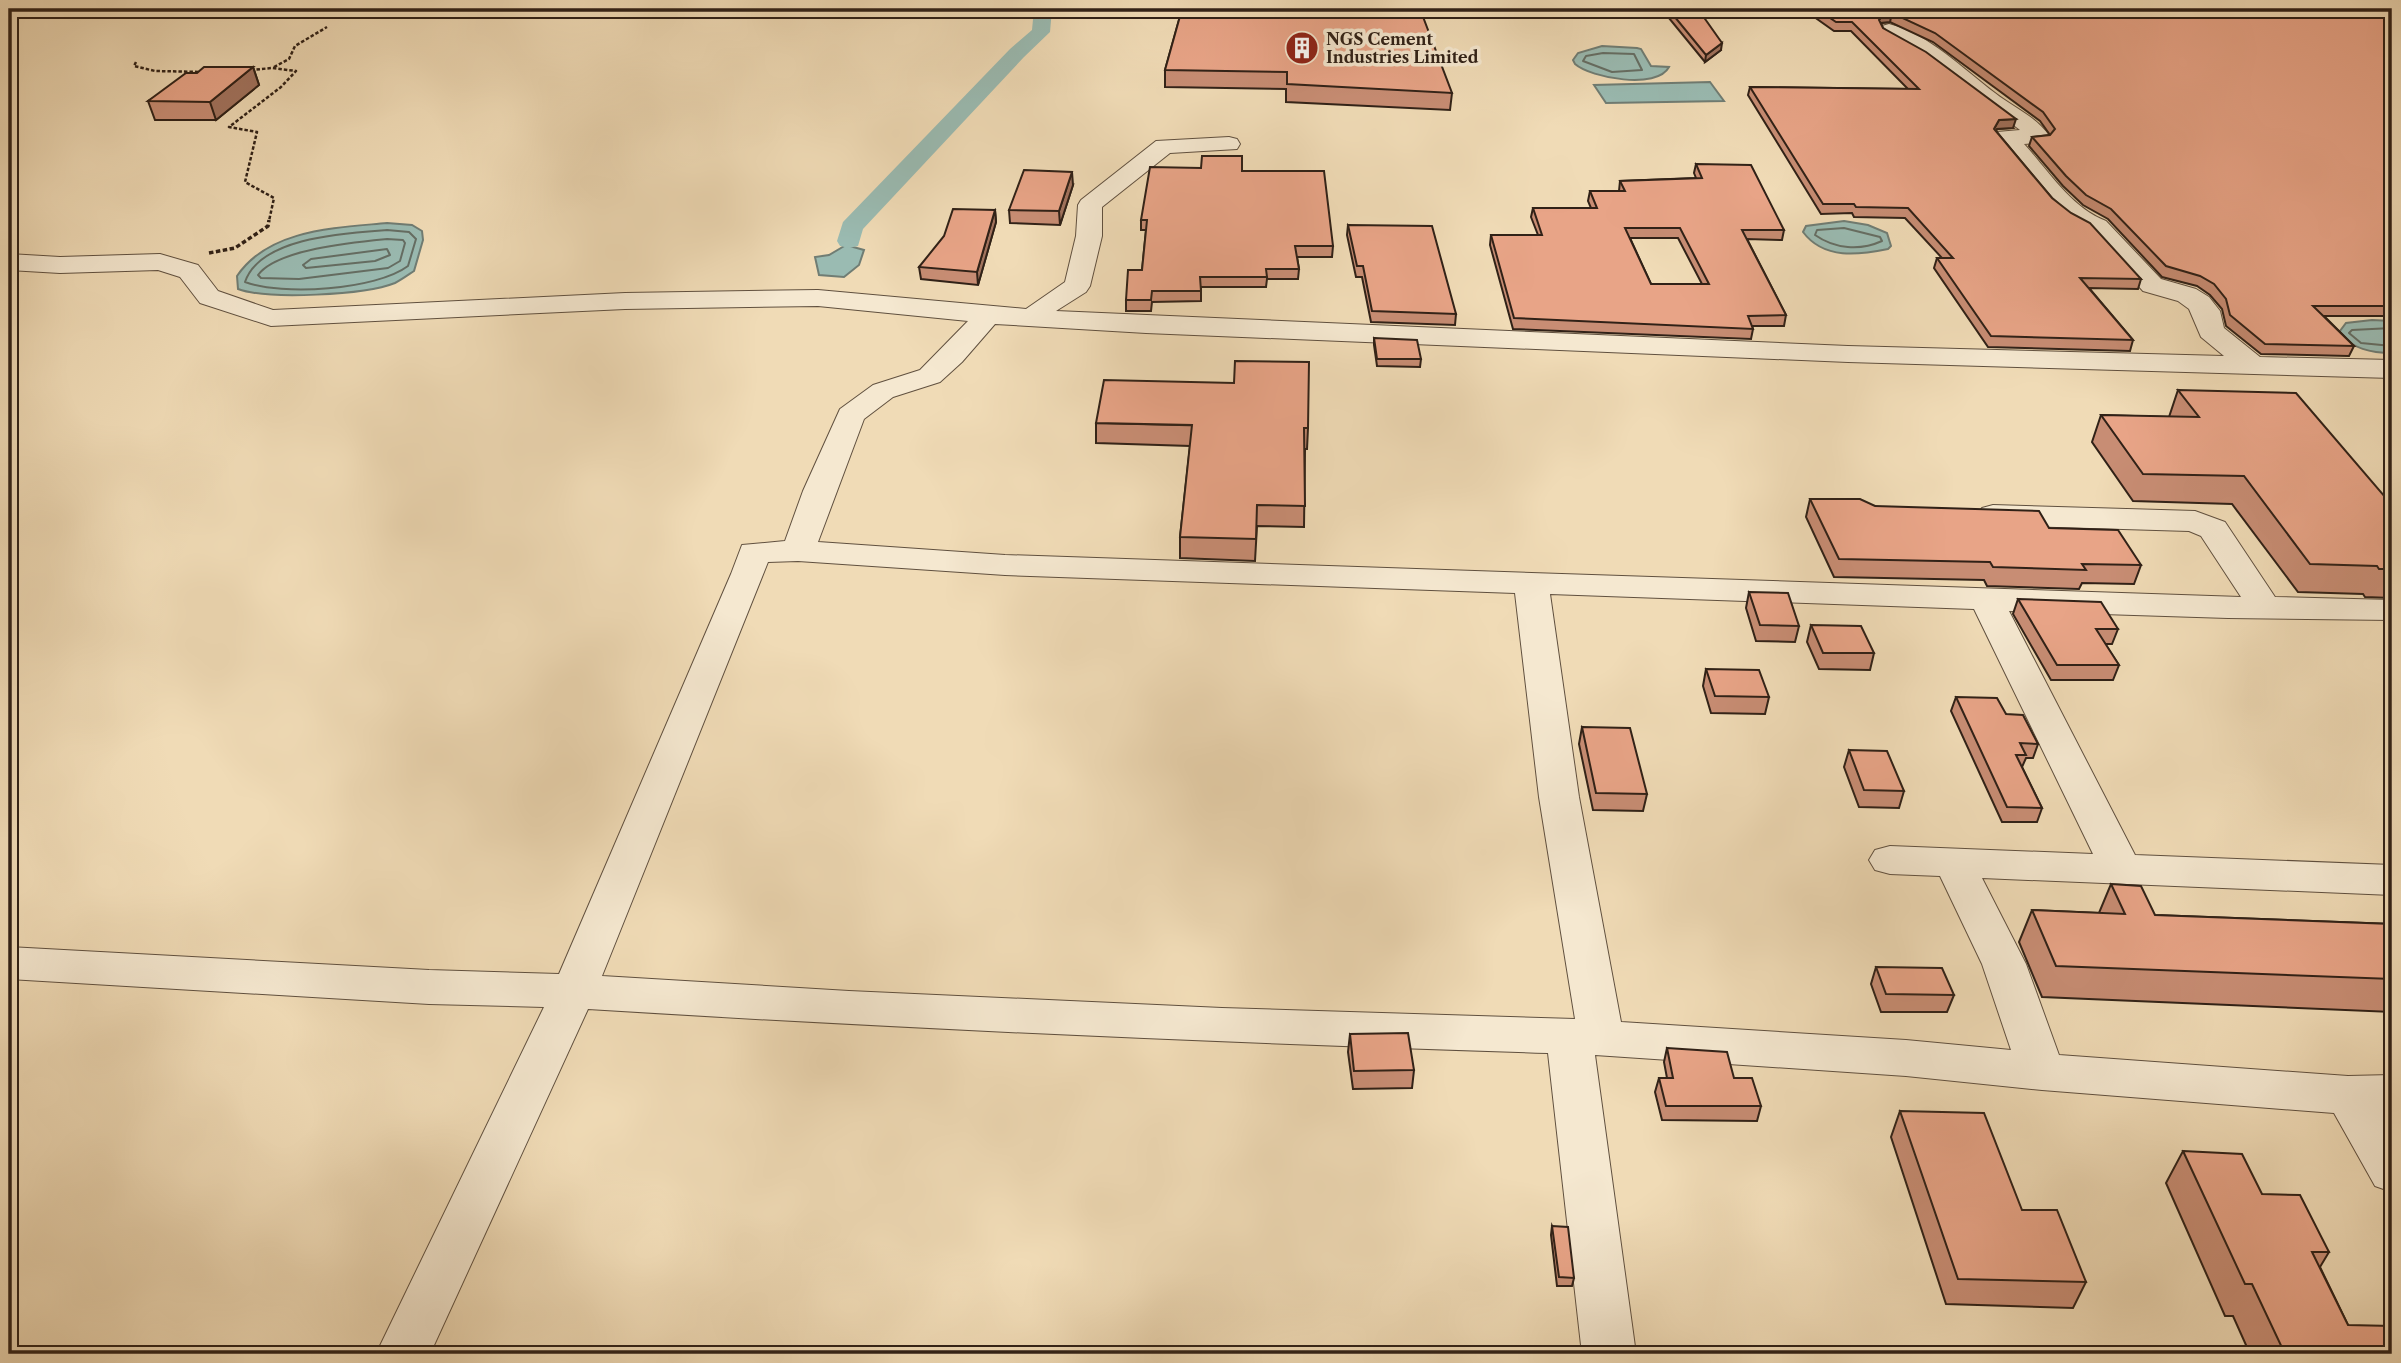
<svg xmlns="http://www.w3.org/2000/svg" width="2401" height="1363" viewBox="0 0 2401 1363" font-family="'Libre Caslon Text',serif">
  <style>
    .water { fill: #9abbb2; stroke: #707d74; stroke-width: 2 }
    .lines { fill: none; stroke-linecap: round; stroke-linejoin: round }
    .shore { stroke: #656e64; stroke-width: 2 }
    .canal { fill: #9abbb2; fill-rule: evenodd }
    .minor-casing { stroke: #60503f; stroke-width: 2 }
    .path-far1 { stroke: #302117; stroke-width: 2.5; stroke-dasharray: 3.5 2; stroke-linecap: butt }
    .path { stroke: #302117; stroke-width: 3.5; stroke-dasharray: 4.5 2.5; stroke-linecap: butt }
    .minor { fill: #f5e8d0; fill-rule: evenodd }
    .wall { fill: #c88d74; stroke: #302117; stroke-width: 2; fill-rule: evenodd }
    .shaded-wall { fill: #a2735e; stroke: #302117; stroke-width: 2 }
    .building { fill: #e8a487; stroke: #302117; stroke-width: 2; fill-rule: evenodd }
    .labels { text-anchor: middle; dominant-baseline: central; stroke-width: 7; stroke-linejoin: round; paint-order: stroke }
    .far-poi-label { font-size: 16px; font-weight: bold; fill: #302117; stroke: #f5e8d0; text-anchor: start }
  </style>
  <rect width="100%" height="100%" fill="#f0dbb6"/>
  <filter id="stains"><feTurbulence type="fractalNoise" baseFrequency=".00286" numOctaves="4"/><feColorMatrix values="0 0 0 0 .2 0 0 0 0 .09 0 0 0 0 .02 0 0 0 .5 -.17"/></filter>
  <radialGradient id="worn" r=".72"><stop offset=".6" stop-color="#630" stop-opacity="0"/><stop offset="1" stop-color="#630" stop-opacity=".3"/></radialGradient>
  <path class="water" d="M1602,46L1637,48L1641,49L1651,66L1669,67C1657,90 1591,78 1575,64L1573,60L1578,53Z
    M1710,82L1724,101L1606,103L1594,85Z
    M1844,221L1868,225L1887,233L1891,246L1888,249C1859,255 1824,260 1803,232L1806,226Z
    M387,223L412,225L422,231L423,240L414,271C408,275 401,280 395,283C365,295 268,300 238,289L237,276C269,229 335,228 387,223Z
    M846,245L864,250L859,265L844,277L819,275L815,257L829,255Z
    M2372,320L2392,321V353C2368,353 2356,348 2337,335L2346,323Z"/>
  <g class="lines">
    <path class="shore" d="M1603,53L1634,54L1642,70L1612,72L1583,61L1586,56Z
      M1844,228L1880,237L1882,241C1860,251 1835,249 1815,235L1817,230Z
      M387,230L409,232L416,239L408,266C376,290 282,296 245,282C260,237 346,233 387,230Z
      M387,239L403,240L405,243L400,261L388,268L299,279L261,278L258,275C277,249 356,242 387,239Z
      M387,249L390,255L375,261L306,268L303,265L311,259Z
      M2392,328L2352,330L2349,333L2361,343L2392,346"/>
    <path class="canal" d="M1034,9H1052L1050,32L1024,57L863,229L858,246L849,248L840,246L837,241L843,222L1010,49L1032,30Z"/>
    <defs>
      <path id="minor" d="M1889,24C1929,34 1963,69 1995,93C2014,108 2036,116 2050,137L2047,142L2024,144C2048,170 2071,208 2106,221L2161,279L2196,289L2209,297L2220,311L2224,328L2260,357L2392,360V378L1848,362L1146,333L995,324L962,362L940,382L893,397L864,419L818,542L1005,555L2241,597L2201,536L2189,531L1993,525L1982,522L1977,515L1982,508L1993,505L2195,511L2225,522L2275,597L2392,600V620L2228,618L2009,611L2135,855L2392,865V895L1982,878L2026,964L2059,1055L2348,1076L2392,1075V1113H2383L2392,1128V1192L2375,1186L2334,1113L2042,1090L1906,1076L1595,1055L1636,1354H1582L1548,1053C1228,1043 908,1029 588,1009L430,1354H376L544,1007L429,1004L9,979V947L429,970L559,974L731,574L742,545L785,541L803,491L840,409L873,385L920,370L968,321L818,306L625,309L271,326L200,303L180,277L158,270L60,273L9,270V254L60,257L160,254L198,265L218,291L273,310L625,293L818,290L1026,309L1065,282L1076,236L1078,205L1081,200L1156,141L1229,137L1237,139L1240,144L1237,149L1170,153L1102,207V236L1090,286L1086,292L1056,311L1848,346L2224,356L2201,337L2189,309L2178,301L2143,291L2088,231C2062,222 2038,193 2023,171C2015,159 2002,149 1994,137L1997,132L2020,130L1925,58L1882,34L1879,30L1882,26ZM798,561L1005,575L1515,593L1539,797L1575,1019L1222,1008L849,991L602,976L768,562ZM1550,594L1974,609L2093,854L1890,846L1875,850L1869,860L1875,870L1890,874L1940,876L1982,964L2011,1050L1906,1040L1621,1022L1579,797Z"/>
    </defs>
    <use href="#minor" class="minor-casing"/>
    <path class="path-far1" d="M136,62L134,66L155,71L203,72
      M274,67L289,59L295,46L327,27
      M251,70L272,68L296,71L281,87L229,127L257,132L245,182L274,198L269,221"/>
    <path class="path" d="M209,253L235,248L268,226L269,220"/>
    <use href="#minor" class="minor"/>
  </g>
  <path class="wall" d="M1182,9L1452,93L1450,110L1286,102V89L1165,87V70Z
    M1627,9H1698L1721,50L1705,62L1669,18H1633Z
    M1803,9H2392V316H2324L2354,346L2349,356L2261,354L2226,326L2222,309L2210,295L2197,286L2162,277L2108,219L2083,205L2063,186L2029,146L2032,137L2050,135L2040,121L1933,42L1890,22L1881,23L1883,28L2013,128L1997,129L1996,131L2052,198L2141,279L2138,289L2089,288L2133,340L2130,351L1988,347L1934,268L1937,258H1942L1905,218L1854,217L1852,213L1821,214L1748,95L1750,87L1908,89L1851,31H1834Z
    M253,67L259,85L216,120H155L148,101L197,73Z
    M1696,164L1784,230L1782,240L1747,239L1786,315L1784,326H1752L1753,329L1751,339L1513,329L1490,245L1491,235H1538L1531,217L1533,208H1591L1588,201L1590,191H1619L1620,181L1696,178L1694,173ZM1630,238H1678L1702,284H1651Z
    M1242,171L1333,246L1332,257H1297L1299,269L1298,279H1267L1266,287H1201V301L1152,302L1151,311H1126V300L1142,270L1146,230H1141V220Z
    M1073,185L1060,225L1010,223L1009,210Z
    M995,210L996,222L978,285L921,279L919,267Z
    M1348,225L1456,314L1455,325L1371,322L1362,277H1356L1347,235Z
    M1374,338L1421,359L1420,367L1377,366L1374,345Z
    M2178,390L2392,505V598L2365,597L2363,594L2298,592L2232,504L2133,501L2092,442L2101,415L2169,417Z
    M1096,423L1308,428L1307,449H1305L1304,527L1257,526L1255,561L1180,558V537L1190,446L1096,443Z
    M1810,499L1875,506L2049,528L2141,565L2134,584L2082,583L2079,589L1987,586L1984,580L1834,577L1806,517Z
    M1749,592L1799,626L1795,642L1756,641L1746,608Z
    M2018,599L2118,629L2112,644H2105L2119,665L2113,680H2051L2013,614Z
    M1811,625L1874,653L1870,670L1819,669L1807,642Z
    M1706,669L1769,697L1765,714L1711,713L1703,686Z
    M1956,697L2006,714L2038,744L2033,758H2026L2022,767L2042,808L2037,822H2002L1951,711Z
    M1582,727L1647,794L1643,811L1593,810L1579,744Z
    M1849,750L1904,791L1899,808L1859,807L1844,767Z
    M2111,884L2155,915L2392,924V1012L2042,997L2019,942L2032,910L2099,913Z
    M1876,967L1954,995L1947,1012H1881L1871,984Z
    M1350,1034L1414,1070L1412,1088L1353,1089L1348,1052Z
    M1667,1048L1734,1078L1761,1106L1757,1121L1662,1120L1655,1092L1659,1078H1667L1664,1062Z
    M1900,1111L2022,1210L2086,1282L2073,1308L1946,1304L1891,1137Z
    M2183,1151L2262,1194L2329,1252L2320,1267L2348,1325L2392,1354H2250L2233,1316H2225L2166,1183Z
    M1552,1226L1574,1278L1572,1286H1557L1551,1235Z"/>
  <path class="shaded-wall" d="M1892,13L1890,22L1881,23L1877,28L1879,20L1883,15Z
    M1722,43L1721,50L1705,62L1706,55Z
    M253,67L259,85L216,120L210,102Z
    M2016,119L2013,128L1997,129L1992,139L1994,129L1999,120Z
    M1072,172L1073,185L1060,225L1059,211Z
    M995,210L996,222L978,285L977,272Z"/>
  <path class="building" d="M1182,9H1420L1452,93L1287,84V72L1165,70Z
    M1633,9H1698L1722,43L1706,55L1670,11H1634Z
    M1817,9H2392V306H2313L2354,346L2265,344L2230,315L2226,299L2214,284L2200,276L2166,266L2111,209L2086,195L2066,176L2032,137L2050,135L2055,129L2043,112L1935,33L1892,13L1883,15L1879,20L1883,28L1926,52L2016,119L1999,120L1994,129L2052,198L2071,213L2090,223L2141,279L2080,278L2133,340L1991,336L1937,258H1953L1908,208L1856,207L1854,204H1823L1750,87L1919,89L1852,22H1836Z
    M204,67H253L210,102L148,101L186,73H197Z
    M1202,156H1242V171H1324L1333,246H1295L1299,269H1266L1267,277H1200L1201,291H1152L1151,300H1126L1128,270H1142L1147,220H1141L1150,167L1201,168Z
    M1696,164L1751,165L1784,230H1742L1786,315L1748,316L1753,329L1514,318L1491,235H1542L1533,208H1597L1590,191H1625L1620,181L1702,178ZM1625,228H1680L1709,284H1651Z
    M1024,170L1072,172L1059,211L1009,210Z
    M953,209L995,210L977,272L919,267L944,236Z
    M1348,225L1432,226L1456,314L1372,311L1363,266H1357Z
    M1374,338L1417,340L1421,359H1377Z
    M1235,361L1309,362L1308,428H1304L1305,506L1257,505L1256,539L1180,537L1192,425L1096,423L1104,380L1234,383Z
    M2178,390L2296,393L2392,505V569H2379L2377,566L2310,564L2244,476L2143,474L2101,415L2199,417Z
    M1810,499H1860L1875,506L2039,511L2049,528L2118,530L2141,565L2082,564L2086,570L1993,567L1990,562L1839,559Z
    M1749,592L1788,593L1799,626L1760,625Z
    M2018,599L2101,602L2118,629H2096L2119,665H2057Z
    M1811,625L1861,626L1874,653H1823Z
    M1706,669L1759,670L1769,697L1715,696Z
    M1956,697L1997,698L2006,714L2023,715L2038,744L2020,743L2026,755H2016L2042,808L2007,807Z
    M1582,727L1630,728L1647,794L1596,793Z
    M1849,750L1887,751L1904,791L1864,790Z
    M2111,884L2141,886L2155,915L2392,924V979L2056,966L2032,910L2125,914Z
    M1876,967L1942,968L1954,995L1886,994Z
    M1408,1033L1414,1070L1354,1071L1350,1034Z
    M1667,1048L1727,1052L1734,1078H1752L1761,1106H1666L1659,1078H1673Z
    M1900,1111L1984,1113L2022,1210H2057L2086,1282L1958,1279Z
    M2183,1151L2242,1154L2262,1194L2300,1195L2329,1252H2312L2348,1325L2392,1326V1354H2285L2252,1284H2245Z
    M1552,1226L1568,1227L1574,1278L1559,1277Z"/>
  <defs>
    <symbol id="building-disc" viewBox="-11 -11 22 22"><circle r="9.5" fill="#8f2418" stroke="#f5e8d0"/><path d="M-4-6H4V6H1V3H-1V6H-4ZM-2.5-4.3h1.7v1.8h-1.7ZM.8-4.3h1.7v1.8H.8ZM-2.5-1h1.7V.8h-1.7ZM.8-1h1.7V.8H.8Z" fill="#fff"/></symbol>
  </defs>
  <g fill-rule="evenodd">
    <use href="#building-disc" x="1283" y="29" width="38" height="38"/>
  </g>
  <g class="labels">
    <g class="far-poi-label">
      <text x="1326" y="39">NGS Cement<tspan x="1326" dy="18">Industries Limited</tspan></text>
    </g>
  </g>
  <rect width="2401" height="1363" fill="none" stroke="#f0dbb6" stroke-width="35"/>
  <rect x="10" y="10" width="2380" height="1342" fill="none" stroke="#302117" stroke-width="3.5"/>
  <rect x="18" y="18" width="2366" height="1328" fill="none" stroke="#302117" stroke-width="2"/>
  <rect width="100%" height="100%" filter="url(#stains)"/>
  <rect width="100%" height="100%" fill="url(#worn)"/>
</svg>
